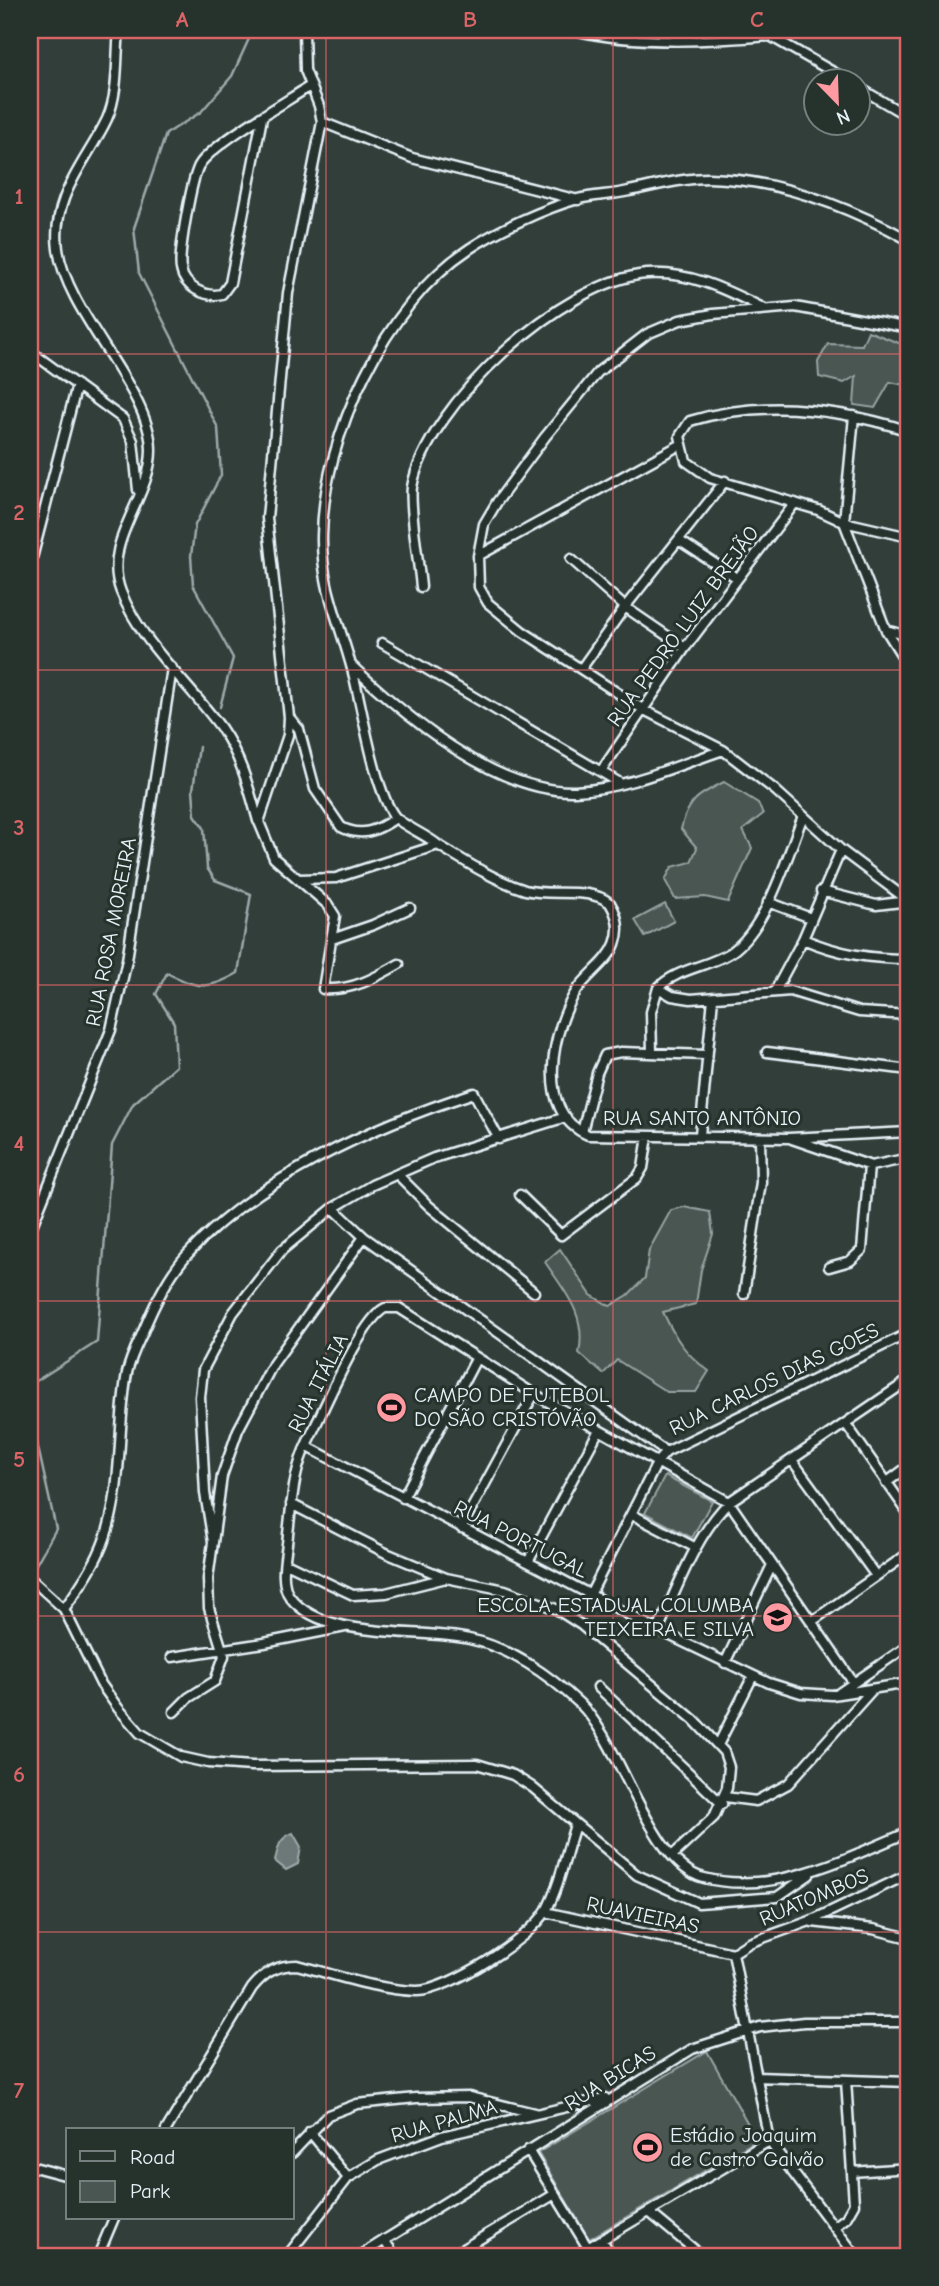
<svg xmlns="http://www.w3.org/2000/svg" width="939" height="2286" viewBox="0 0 939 2286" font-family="'Comic Neue',sans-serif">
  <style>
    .green { fill: #495651; stroke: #98a4a4; stroke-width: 2 }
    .water { fill: #6d7978; stroke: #9ea9ab; stroke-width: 2 }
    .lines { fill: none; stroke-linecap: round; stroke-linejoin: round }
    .stream { stroke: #9ea9ab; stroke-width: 2.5 }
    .minor-casing { stroke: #e8f1f8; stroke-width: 13 }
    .minor { stroke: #26332d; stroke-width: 8 }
    .grid { fill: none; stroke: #db6466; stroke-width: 2; stroke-opacity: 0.55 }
    .labels { text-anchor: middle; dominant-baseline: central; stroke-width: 6; stroke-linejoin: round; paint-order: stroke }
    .street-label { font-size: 21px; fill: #e8f1f8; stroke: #26332d }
    .poi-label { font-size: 21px; fill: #e8f1f8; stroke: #26332d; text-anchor: start }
    .neatline { fill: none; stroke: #db6466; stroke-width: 2.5 }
    .grid-label { font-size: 23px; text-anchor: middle; font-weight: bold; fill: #db6466 }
  </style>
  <rect width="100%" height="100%" fill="#323e39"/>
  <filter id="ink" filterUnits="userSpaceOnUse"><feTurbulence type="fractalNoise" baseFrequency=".0143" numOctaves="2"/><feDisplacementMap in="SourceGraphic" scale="14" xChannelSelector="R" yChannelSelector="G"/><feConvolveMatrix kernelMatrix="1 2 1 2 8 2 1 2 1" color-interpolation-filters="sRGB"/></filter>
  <g filter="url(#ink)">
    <path class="green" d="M868,331L909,347V386L890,382L875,408L854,405L856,376L844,383L819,377L818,362L828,344L862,345Z
      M724,782L758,803L763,814L743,830L752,848L728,902L705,897L675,899L665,880L672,867L691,862L697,848L681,829C688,800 698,795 724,782Z
      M665,904L674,921L645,937L635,920Z
      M684,1207L710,1212L713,1234L701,1270L696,1304L663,1312C675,1338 686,1355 709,1371L696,1392H667L617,1360L603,1374L579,1353C587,1315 565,1292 545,1262L560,1249L591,1295L610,1306L628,1295L645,1278L649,1250L671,1210Z
      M665,1476L712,1501L692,1538L645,1513Z
      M707,2051L757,2140L589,2239L538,2153Z"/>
    <path class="water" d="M293,1833L301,1847L298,1864L286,1870L275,1861C278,1847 279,1838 293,1833Z"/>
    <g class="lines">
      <path class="stream" d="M220,707L233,658L193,585L191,556L195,525L221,475L218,428L139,273L134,228L166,134L201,112L232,76L253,30
        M30,1394L33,1383L97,1342L112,1145L133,1104L176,1066L174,1023L156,994L167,973C198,988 207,991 238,973L251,894L215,880L207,868L204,828L195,815L193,790L199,747
        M30,1411L56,1529L30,1575"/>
      <defs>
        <path id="minor" d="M119,30C116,59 119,92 107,119C86,163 51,196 58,249C67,315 151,390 151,450C151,499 101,541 121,592C142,645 189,683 221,728C241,757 249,788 258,821
          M304,30L305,70L319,106L322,122L288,293L267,518L289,717L288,735L259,822L274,858L328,905L335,916L323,989C352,991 375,978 399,964
          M574,30C645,49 753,39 826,30
          M772,37L847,80
          M858,87L909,117
          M262,118L230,283L222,294C205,298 184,287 181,269C178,255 192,175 200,164C214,143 286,102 310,86
          M322,122L412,158L578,200
          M909,328L795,307L713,314L680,320L647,334L598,372L545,437L497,502L484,524L478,556L479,587L488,603L522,631L644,710L723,750L775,790L841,850L909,901
          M30,351L123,419L133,441L138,490
          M854,416L844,522L886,630L909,667
          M909,431C837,408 763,399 690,421L680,436L686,461L710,478L818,510L844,522L909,537
          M680,541L737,578
          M478,556L680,445
          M571,559L625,607L685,648
          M30,566L77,385
          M421,587C419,564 409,506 412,487C427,405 564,280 647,274C690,271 726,290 763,308
          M886,630L909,636
          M382,643L620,783
          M352,666C406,717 496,793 575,791C625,789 676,766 723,750
          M581,669L625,607L725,481
          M289,717L299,729L315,789L341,827C362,838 378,830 396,818
          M602,770L685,648L795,503
          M438,845C428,836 402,825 395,817C374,790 362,705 352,669C340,623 321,586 322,536C323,437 385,304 469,249C497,230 546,208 578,199C595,195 613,195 629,191C655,186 682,178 708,178C778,179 849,207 909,240
          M298,879L336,878L438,845C466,862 494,880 525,890C551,897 589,886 610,903C618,916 621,929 615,944C608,962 588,974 577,990C553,1027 533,1112 588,1135L789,1138L909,1132
          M821,891L876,905L909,901
          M768,902L811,918
          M332,939L373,925L410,908
          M803,939C838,954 871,959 909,959
          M658,988L672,996L691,999L790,991L859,1012L909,1015
          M775,991L803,939L841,850
          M652,1052L651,1012L658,988C676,969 707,967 730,953C767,929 787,856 803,816
          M767,1052L909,1070
          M582,1132L597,1073L605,1055L621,1052L706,1055
          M700,1135L713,998
          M792,1139L871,1166L909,1158
          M397,1174L429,1206L534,1292
          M520,1195L561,1235L637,1178L643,1168L648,1136
          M333,1208L364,1237L666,1452
          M30,1231L111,1030L127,960L172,668
          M829,1267L850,1261L862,1250L869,1166
          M744,1294L761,1182L760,1138
          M909,1380L729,1502L534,1394L399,1308H385C361,1320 322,1414 308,1441C293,1472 292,1501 288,1534C287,1553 278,1581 290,1597C323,1641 420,1628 469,1639C509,1647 549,1675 579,1703C622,1743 649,1864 704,1878C774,1896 846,1858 909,1832
          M846,1424L909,1514
          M306,1446L658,1630L769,1683L801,1693L832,1695L909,1683
          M792,1460L876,1576
          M886,1483L909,1466
          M403,1498L476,1359
          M291,1504L386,1553L446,1578L505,1590L556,1609L581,1625L694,1720L724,1752L729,1767L727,1788L714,1817L672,1856
          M631,1514L696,1548
          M461,1528L534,1394
          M213,1542L205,1493L200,1397L203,1370L233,1313L282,1250L333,1208L372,1185L434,1158L566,1117
          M529,1560L599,1430
          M286,1563L353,1595L386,1593L446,1578
          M30,1578L64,1609L101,1684L118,1708L140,1733L181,1757L208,1763L252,1766L477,1764L513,1775L532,1787L637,1875L699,1903L777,1897L809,1875
          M590,1595L658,1461L666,1452L909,1333
          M64,1609C76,1592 89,1574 98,1555C125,1499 116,1433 127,1373C130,1359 136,1347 142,1334C153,1307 167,1277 186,1256C257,1178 375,1125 474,1093L499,1139
          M811,1622L909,1553
          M658,1630C678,1587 695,1536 729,1502L853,1682
          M172,1657L264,1643L345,1627
          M725,1663L772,1565
          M598,1687L722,1804
          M839,1693L909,1645
          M174,1712L188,1698L215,1681L224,1656L209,1608L208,1579L222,1476L238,1430L273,1364L364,1237
          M719,1743L753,1676
          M725,1797L756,1801L788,1784L872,1690
          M545,1912L733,1953
          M812,1922L873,1929L909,1938
          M733,1953L769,2141L856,2256
          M733,1953L749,1943L810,1921L909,1874
          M756,2077L909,2082
          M166,2130L252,1988C265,1972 277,1965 297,1965C336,1975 377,1990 417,1991C448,1991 531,1938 546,1911C560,1885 566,1852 575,1825
          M310,2132L348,2178
          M528,2150L588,2248
          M292,2153L328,2115L357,2104L416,2098L469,2097L534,2113
          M30,2166L68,2176
          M852,2172L909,2168
          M649,2212L702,2256
          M834,2227L846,2218L854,2204L846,2080
          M384,2240L395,2256
          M602,2240L612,2256
          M98,2256L114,2218
          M287,2256L348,2178L378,2160L442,2136L605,2098
          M359,2256L692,2049L760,2027L804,2022H909
          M451,2256L555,2194
          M574,2256L769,2141"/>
      </defs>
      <use href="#minor" class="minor-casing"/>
      <use href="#minor" class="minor"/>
    </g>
  </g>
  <path class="grid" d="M326,30V2256M613,30V2256M30,354H909M30,670H909M30,985H909M30,1301H909M30,1616H909M30,1932H909"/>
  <defs>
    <symbol id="stadium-disc" viewBox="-11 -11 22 22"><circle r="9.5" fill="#ff9aa2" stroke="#26332d"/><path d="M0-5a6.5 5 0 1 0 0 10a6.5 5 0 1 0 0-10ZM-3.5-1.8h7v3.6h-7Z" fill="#111"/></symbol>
    <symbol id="school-disc" viewBox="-11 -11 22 22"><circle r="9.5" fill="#ff9aa2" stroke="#26332d"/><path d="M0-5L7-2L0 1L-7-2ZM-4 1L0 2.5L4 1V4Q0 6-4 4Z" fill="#111"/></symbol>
  </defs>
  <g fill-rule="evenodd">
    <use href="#stadium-disc" x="374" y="1390" width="35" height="35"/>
    <use href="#school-disc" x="760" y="1600" width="35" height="35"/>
    <use href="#stadium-disc" x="630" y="2130" width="35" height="35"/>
  </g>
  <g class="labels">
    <g class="street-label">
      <text transform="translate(683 626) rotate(-54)">RUA PEDRO LUIZ BREJÃO</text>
      <text transform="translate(111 932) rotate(-79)">RUA ROSA MOREIRA</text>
      <text x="702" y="1118">RUA SANTO ANTÔNIO</text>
      <text transform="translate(774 1379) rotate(-26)">RUA CARLOS DIAS GOES</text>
      <text transform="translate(318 1383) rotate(-63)">RUA ITÁLIA</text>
      <text transform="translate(521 1539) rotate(27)">RUA PORTUGAL</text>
      <text transform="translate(814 1897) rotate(-23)">RUATOMBOS</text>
      <text transform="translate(643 1915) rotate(12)">RUAVIEIRAS</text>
      <text transform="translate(610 2078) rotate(-32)">RUA BICAS</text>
      <text transform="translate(444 2121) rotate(-16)">RUA PALMA</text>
    </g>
    <g class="poi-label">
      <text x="414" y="1395">CAMPO DE FUTEBOL<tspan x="414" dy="24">DO SÃO CRISTÓVÃO</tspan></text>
      <text x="754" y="1605" text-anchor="end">ESCOLA ESTADUAL COLUMBA<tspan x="754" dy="24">TEIXEIRA E SILVA</tspan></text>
      <text x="670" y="2135">Estádio Joaquim<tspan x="670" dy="24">de Castro Galvão</tspan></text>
    </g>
  </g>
  <rect width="939" height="2286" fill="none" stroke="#26332d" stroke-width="77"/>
  <rect x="66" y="2128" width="228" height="91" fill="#26332d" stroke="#747f7e" stroke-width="2"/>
  <rect x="80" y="2151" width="35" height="10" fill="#26332d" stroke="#747f7e" stroke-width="2"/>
  <text x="130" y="2164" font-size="21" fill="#e8f1f8">Road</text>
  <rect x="80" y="2181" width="35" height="21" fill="#495651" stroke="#747f7e" stroke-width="2"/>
  <text x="130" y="2198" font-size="21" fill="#e8f1f8">Park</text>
  <g transform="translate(837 102) rotate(157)"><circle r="33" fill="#26332d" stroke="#747f7e" stroke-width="2"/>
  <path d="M0-5L12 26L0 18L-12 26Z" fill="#ff9aa2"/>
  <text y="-10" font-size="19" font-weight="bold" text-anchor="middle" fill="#e8f1f8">N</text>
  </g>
  <rect x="38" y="38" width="862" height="2210" class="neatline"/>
  <g class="grid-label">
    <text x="182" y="27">A</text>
    <text x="470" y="27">B</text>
    <text x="757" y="27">C</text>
    <text x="19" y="204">1</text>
    <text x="19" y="520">2</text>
    <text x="19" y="835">3</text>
    <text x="19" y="1151">4</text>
    <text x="19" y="1467">5</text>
    <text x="19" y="1782">6</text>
    <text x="19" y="2098">7</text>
  </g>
</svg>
